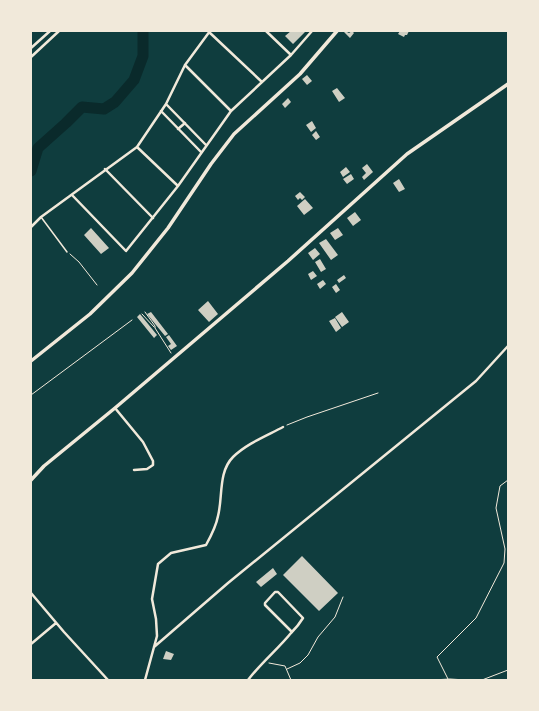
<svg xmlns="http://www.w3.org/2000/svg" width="539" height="711" viewBox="0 0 539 711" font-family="Karla,sans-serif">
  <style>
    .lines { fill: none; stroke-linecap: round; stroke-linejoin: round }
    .river { stroke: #0a2a2b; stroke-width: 11 }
    .building { fill: #cfcfc3 }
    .path { stroke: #f1e9da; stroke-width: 1 }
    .service { stroke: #f1e9da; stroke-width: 1.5 }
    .minor { stroke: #f1e9da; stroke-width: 2.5 }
    .tertiary { stroke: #f1e9da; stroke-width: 3.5 }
  </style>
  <rect width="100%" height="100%" fill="#0f3d3e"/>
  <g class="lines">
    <path class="river" d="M31,171L38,148L66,123L82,107L104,109L115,102L134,80L143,56V31"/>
  </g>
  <path class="building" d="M291,31H304L305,32L293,44L285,36Z
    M345,31L349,33L352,31L354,33L350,38L344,32Z
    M400,31H409L407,35H405L404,37L398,34Z
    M307,75L312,81L307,85L302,79Z
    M337,88L345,98L339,102L332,91Z
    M288,98L291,102L285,108L282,104Z
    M312,121L316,128L311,132L306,125Z
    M316,131L320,137L316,140L312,135Z
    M367,164L373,172L364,180L362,177L366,173L362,168Z
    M346,167L350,172L343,177L340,172Z
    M351,174L354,179L347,184L343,179Z
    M399,179L405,189L399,192L393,183Z
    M300,192L305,197L302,200L300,198L298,200L295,196Z
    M305,199L313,208L304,215L297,206Z
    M355,212L361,220L353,226L347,218Z
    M91,228L109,248L101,254L84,235Z
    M338,228L343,235L335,240L330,233Z
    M326,239L338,255L331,260L319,243Z
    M315,248L320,254L313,260L308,253Z
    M320,259L326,269L321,272L315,262Z
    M313,271L317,276L311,280L308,274Z
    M344,275L346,278L339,283L337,280Z
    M323,280L326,284L320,289L317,284Z
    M336,284L340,290L336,293L332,287Z
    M208,301L218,314L209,322L198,310Z
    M151,312L168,334L165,336L147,314Z
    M342,312L349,322L342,327L335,317Z
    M140,314L157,335L154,338L137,317Z
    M335,318L341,328L336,332L329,321Z
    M169,335L177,346L171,350L168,346L171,344L166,337Z
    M302,556L338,593L319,611L283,575Z
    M273,568L277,574L261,587L256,582Z
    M166,651L174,654L171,660L163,659Z"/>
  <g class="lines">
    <path class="path" d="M70,254L79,262L97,285
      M145,312L155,326V328L171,353
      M142,314L154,327
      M31,395L132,320
      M287,425L307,417L378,393
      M269,663L285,666L291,680
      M287,669L300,663L308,655L318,637L335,617L343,597
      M448,679L437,657L476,618L504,563L505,549L496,508L500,486L508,480
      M432,680L450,679L466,680
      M482,680L508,670"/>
    <path class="service" d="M41,217L67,252"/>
    <path class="minor" d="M266,31L291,55
      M209,32L262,82
      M31,48L50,31
      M31,57L59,31
      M185,65L231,111
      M166,104L206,145
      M161,111L201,152
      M178,129L185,123
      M137,147L178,186
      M105,169L153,218
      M72,195L126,251L178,186L231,111L291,55L312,31
      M31,227L41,217L137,147L166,104L185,65L210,31
      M115,408L143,442L153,461V465L147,469L134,470
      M31,593L64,632L108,680
      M31,644L56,623
      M154,647L228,583L476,381L508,346
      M145,680L157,636L156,619L152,599L158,564L171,553L206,545C211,536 216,527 218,516C223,497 218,472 233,457C246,444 266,436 283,427
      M248,680C261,663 278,649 291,633C296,628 300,623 303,618L278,592H275L265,603V605L292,632"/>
    <path class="tertiary" d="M31,361L90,314L132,273L168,228L211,164L234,134L300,74L337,31
      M31,480L44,466L115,408L288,261L407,154L508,84"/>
  </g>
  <rect width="539" height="711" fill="none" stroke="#f1e9da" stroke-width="64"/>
</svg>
